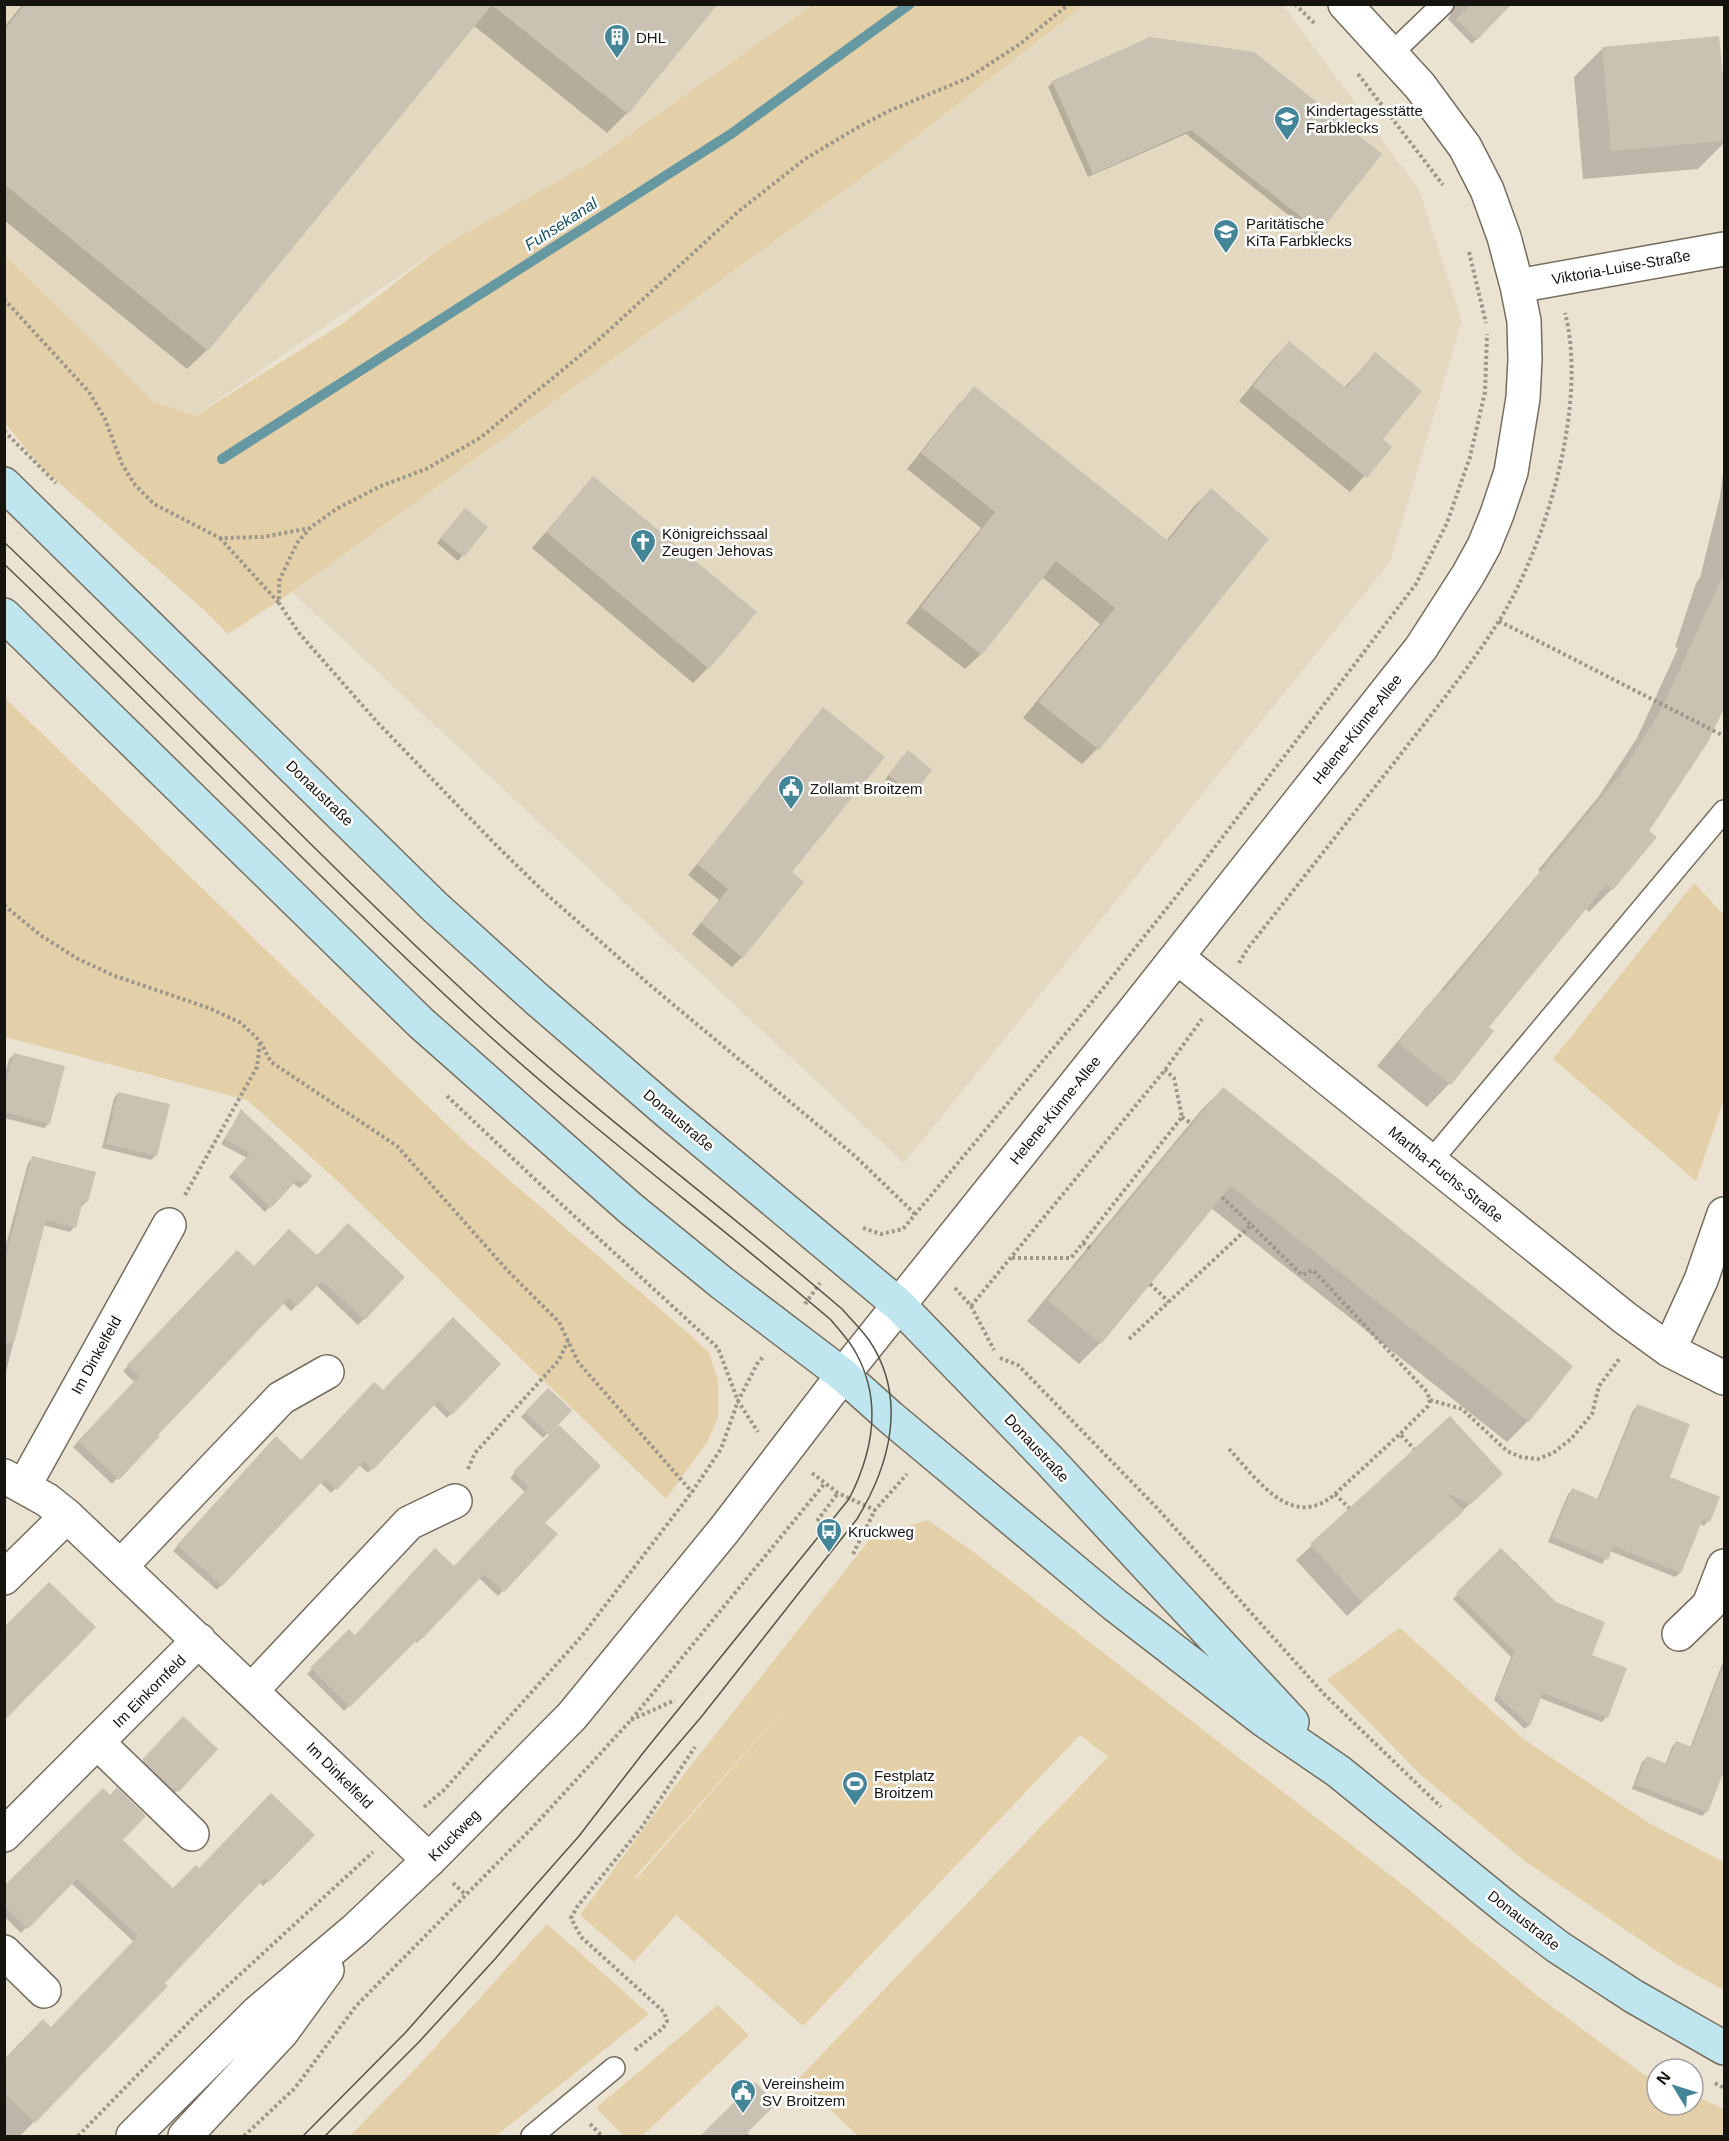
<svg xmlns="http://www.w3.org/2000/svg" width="1729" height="2141" viewBox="0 0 1729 2141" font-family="Helvetica,sans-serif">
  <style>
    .built { fill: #e3d8c0 }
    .green { fill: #e4d0a8; fill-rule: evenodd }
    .shadow { fill: #0003 }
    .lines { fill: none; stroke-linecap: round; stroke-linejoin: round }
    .stream { stroke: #6698a2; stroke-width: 10 }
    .building { fill: #c9c1b1 }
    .service-casing { stroke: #756e5f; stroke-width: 24 }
    .minor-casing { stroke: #756e5f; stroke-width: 36 }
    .tertiary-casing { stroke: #756e5f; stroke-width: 36 }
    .secondary-casing { stroke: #756e5f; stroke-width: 36 }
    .path { stroke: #9c978a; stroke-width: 4; stroke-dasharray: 3 3; stroke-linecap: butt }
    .service { stroke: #fff; stroke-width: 21 }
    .minor { stroke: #fff; stroke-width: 33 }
    .tertiary { stroke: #fff; stroke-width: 33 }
    .secondary { stroke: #bfe6ee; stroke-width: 33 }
    .tram { stroke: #565349; stroke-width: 1.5 }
    .labels { text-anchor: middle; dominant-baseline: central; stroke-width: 5; stroke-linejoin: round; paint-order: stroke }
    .poi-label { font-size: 15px; fill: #16140e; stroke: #fff; text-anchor: start }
    .street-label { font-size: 15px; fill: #16140e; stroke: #fff }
    .water-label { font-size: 16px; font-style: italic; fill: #185361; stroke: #fff }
  </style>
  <rect width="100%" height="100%" fill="#ebe3d2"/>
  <path class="built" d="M4,5H812L591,162L443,246L194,416L154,402L5,255Z
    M1084,5H1283L1419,190L1462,321L1390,562L904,1163L292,592L890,157Z"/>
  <path class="green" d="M812,5H1084L890,157L292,592L228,634L202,608L41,467L5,423V255L154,402L195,416L342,324L443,246L591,162Z
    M5,698L467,1144L687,1332L709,1353L718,1380V1418L707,1442L666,1499L331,1175L247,1100L5,1037Z
    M1694,883L1724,915V1099L1696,1181L1553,1059Z
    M928,1520L971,1550L1403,1885L1535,1994L1643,2074L1657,2080V2105H1693V2095L1724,2109V2136H858L798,2079L1108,1757L1080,1735L803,2026L676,1915L634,1962L580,1915L681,1778L870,1539ZM797,1694L636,1879L635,1877Z
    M1400,1628L1522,1738L1649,1823L1724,1862V1990L1676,1964L1526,1862L1421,1775L1327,1680Z
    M547,1924L649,2014L496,2136H350L419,2065Z
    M718,2005L749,2035L642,2136H624L596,2108Z"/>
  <path class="shadow" d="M23,4H716L627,113L607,133L473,25L207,350L187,369L4,220V27Z
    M1451,4H1511L1472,44L1448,19L1451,13Z
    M1603,48L1724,114V143L1698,169L1583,179L1574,77Z
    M1053,82L1380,154L1315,236L1186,134L1088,177L1048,87Z
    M1289,343L1344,388L1375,354L1381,439L1390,447L1350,492L1239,401L1274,358Z
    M1724,346V387H1723Z
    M974,388L1166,541L1195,505L1211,490L1097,749L1082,764L1023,718L1100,624L1042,577L981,654L965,669L906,623L981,528L907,469L959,404Z
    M1724,464V698L1647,831L1655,837L1612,889L1589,912L1585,908L1487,1027L1492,1032L1449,1084L1427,1107L1377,1066L1540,872L1538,870L1599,796L1637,738L1678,648L1675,647L1696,583L1700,578L1720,497Z
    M593,478L708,668L693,683L532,548Z
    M461,515L486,527L458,561L437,543Z
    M823,709L790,873L742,957L732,967L692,934L719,900L688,875Z
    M903,756L912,793L908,798L885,780Z
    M14,1055L49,1123L44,1128L4,1118V1078L9,1059Z
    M1223,1089L1571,1366L1528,1421L1507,1442L1211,1208L1100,1343L1079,1364L1027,1321L1202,1109Z
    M118,1093L156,1155L151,1160L102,1148L114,1098Z
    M241,1112L305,1183L300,1188L292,1183L265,1212L229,1177L247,1158L221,1144Z
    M32,1158L87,1201L82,1206L80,1205L74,1227L70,1232L43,1225L4,1380V1252L28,1163Z
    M237,1252L254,1268L317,1257L403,1277L358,1325L316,1285L291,1311L283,1303L156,1435L158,1436L112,1484L73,1447L135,1383L123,1371Z
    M499,1364L447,1418L433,1404L368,1473L359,1465L331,1493L320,1482L217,1590L173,1551L271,1443L301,1462L382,1392Z
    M548,1390L569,1410L543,1438L521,1417Z
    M1638,1406L1668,1478L1708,1521L1704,1526L1700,1524L1680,1573L1675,1577L1610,1551L1602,1564L1548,1542L1568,1494L1573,1490L1597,1500L1633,1410Z
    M1450,1418L1486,1489L1347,1616L1296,1560Z
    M559,1427L543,1523L555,1534L498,1596L478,1577L417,1643L414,1640L344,1711L307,1674L349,1632L354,1637L454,1568L525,1492L510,1478Z
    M1501,1550L1590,1656L1625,1669L1606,1717L1602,1722L1540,1698L1529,1725L1525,1729L1494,1700L1511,1657L1453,1599Z
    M1724,1659V1764L1707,1811L1702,1816L1632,1789L1642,1762L1647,1758L1665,1765L1672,1747L1676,1742L1690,1748Z
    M183,1718L216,1749L173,1795L139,1765Z
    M313,1835L263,1886L259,1882L163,1983L166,1986L20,2136H4V2060L51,2029L134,1942L71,1883L21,1933L4,1916V1888L121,1840L173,1890L199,1870Z
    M755,2084L746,2132L751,2136H702Z"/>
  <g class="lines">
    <path class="stream" d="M222,459L731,134L910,4"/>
  </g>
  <path class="building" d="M25,4H718L628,114L492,5L208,351L4,184V30Z
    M1471,4H1512L1477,40L1456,19Z
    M1719,36L1725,97V141L1611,151L1602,47Z
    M1150,37L1254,52L1382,154L1320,232L1191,130L1093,174L1052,81Z
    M1289,341L1346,388L1375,352L1422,391L1383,439L1392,447L1367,478L1253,386Z
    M974,386L1168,541L1211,488L1269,539L1099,750L1038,702L1115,608L1056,561L982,655L921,607L995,512L921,453Z
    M593,476L757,612L709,669L546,532Z
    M465,508L488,527L464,557L440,538Z
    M1725,571V706L1708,742L1649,831L1657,837L1613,890L1606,885L1489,1027L1494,1031L1451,1085L1398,1043L1442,989L1444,991L1622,772L1659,714Z
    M823,707L885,757L792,872L804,882L743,958L701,923L728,889L697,864Z
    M908,750L932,770L913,794L888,775Z
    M14,1053L65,1066L50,1124L4,1112V1088Z
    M1223,1087L1573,1366L1529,1422L1231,1186L1101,1344L1047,1300Z
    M118,1092L170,1104L157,1156L106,1144Z
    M241,1109L312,1176L306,1184L297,1180L271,1208L233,1172L250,1153L225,1139Z
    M32,1156L96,1172L88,1202L83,1201L76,1228L46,1220L14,1343L4,1342V1263Z
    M348,1223L405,1277L365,1320L322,1281L297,1306L289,1298L158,1435L160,1436L119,1480L78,1441L139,1376L127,1365L237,1250L254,1266L289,1229L317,1255Z
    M453,1317L501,1364L452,1415L438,1401L373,1470L364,1461L337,1490L325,1479L222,1586L177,1545L276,1436L301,1460L374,1382L383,1390Z
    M548,1388L572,1410L549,1435L525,1412Z
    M1637,1404L1690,1424L1670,1477L1720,1497L1710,1522L1703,1519L1681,1573L1613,1546L1608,1560L1552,1537L1572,1488L1599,1499Z
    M1450,1416L1503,1474L1471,1504L1446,1493L1464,1511L1362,1602L1310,1544Z
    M559,1425L601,1466L545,1523L558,1534L504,1592L484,1574L422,1639L420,1637L350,1707L310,1668L349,1629L355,1635L435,1548L454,1566L529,1487L513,1472Z
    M1501,1548L1556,1602L1605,1622L1592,1655L1627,1668L1608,1718L1543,1693L1530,1726L1497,1695L1515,1652L1456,1593Z
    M49,1582L96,1627L4,1721V1627Z
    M1722,1669L1725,1670V1768L1708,1812L1635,1785L1647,1756L1667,1764L1676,1741L1692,1747Z
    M183,1716L218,1749L179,1792L175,1788L173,1789L142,1760Z
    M117,1787L146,1816L123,1840L173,1888L196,1865L199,1868L271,1793L315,1835L269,1882L265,1878L165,1983L168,1986L35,2123L4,2093V2059L43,2019L51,2027L138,1936L77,1879L28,1929L4,1906V1886L103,1788L110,1795Z
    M755,2082L776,2104L744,2136H700Z"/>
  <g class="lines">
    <defs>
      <path id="service" d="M1391,54L1443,4
        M1431,1161L1724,811
        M532,2136L614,2068"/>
      <path id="minor" d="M1517,286L1724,249
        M1177,957L1625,1318L1669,1350L1724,1378
        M1669,1350L1701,1280L1724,1214
        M843,1375L1130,1016L1421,648L1468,575L1484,546L1497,514L1511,472L1523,398L1525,359L1524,321L1517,286L1504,237L1487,190L1465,147L1420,86L1345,4
        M4,1476L47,1500L67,1516L429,1860
        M24,1486L169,1225
        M121,1566L281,1398L327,1372
        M4,1578L67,1516
        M1679,1634L1709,1605L1724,1566
        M252,1690L409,1523L455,1501
        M98,1743L192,1834
        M4,1835L199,1640
        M4,1952L44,1991"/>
      <path id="tertiary" d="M133,2136L258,2012L356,1929L429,1860L572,1716L725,1529L843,1375
        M185,2136L282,2032L327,1970"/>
      <path id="secondary" d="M4,484L435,907L538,1000L669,1113L899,1305L1049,1460L1292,1722
        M4,615L421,1023L630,1208L722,1283L843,1375L890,1417L1115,1605L1265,1721L1338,1771L1508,1909L1558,1947L1633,1996L1724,2048"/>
    </defs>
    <use href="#service" class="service-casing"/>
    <use href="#minor" class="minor-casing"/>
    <use href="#tertiary" class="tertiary-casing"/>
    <use href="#secondary" class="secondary-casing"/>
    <path class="path" d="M1295,4L1314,23
      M1358,74L1443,185
      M1469,252L1486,323
      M4,299L89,392L105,419L122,464L135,485L154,504L220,538L263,537L310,528
      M4,431L56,483
      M220,538L279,603
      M1499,621L1724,736
      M4,905L40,935L78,959L115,976L209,1008L241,1023L260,1041L271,1062L397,1146L508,1271L559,1322L578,1362L692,1492
      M1239,963L1248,948C1297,886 1345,824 1394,763C1429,717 1468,670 1499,621C1547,544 1588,402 1565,313
      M447,1096L559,1202L718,1348L738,1401L758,1432
      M1182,1117L1192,1124
      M185,1195L257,1067L260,1042
      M1222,1197L1251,1225
      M915,1214L855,1156L651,986L544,892L496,845L377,722L299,633L279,603V581L297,543L311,527L338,508L381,486L426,469L480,438L594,344L739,211L805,159L860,126L889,111L968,78L1020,44L1069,4
      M863,1228L881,1234L903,1229L1101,991L1202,864L1416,584L1447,523L1470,457L1485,392L1487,334
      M1083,1243L1090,1248
      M1012,1258H1071L1182,1117L1174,1078L1165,1070
      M1150,1284L1169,1302
      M955,1288L971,1306L994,1350
      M805,1304L820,1283
      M971,1306L1165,1070L1202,1019
      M1129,1339L1251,1225L1302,1275L1313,1270L1427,1392L1430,1400L1428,1406L1400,1434
      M1000,1358L1018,1365L1157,1508L1324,1694L1441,1807
      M1430,1400L1462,1409L1507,1451L1521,1457L1538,1459L1553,1453L1571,1439L1592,1414L1599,1386L1620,1358
      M1229,1449C1257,1479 1292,1532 1335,1494L1349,1508
      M468,1469L475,1453L559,1360L568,1341
      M812,1473L838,1493L875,1510L907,1474
      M1335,1494L1400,1434L1414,1449
      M817,1521L838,1493
      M853,1554L875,1510
      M631,1720L675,1700
      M424,1807L444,1790L581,1637L692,1492L721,1449L738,1401L757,1364L763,1357
      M453,1883L466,1895
      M635,2050L663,2028L667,2021L664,2012L581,1937L571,1918L577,1907L641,1828L695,1747
      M1715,2083L1724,2088
      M590,2124L602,2136
      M78,2136L196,2015L373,1852
      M244,2136L295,2088L356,2006L533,1827L631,1720L825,1483"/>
    <use href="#service" class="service"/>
    <use href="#minor" class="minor"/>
    <use href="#tertiary" class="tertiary"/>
    <use href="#secondary" class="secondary"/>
    <path class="tram" d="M4,542C166,696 319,858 483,1009C598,1114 723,1207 842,1309C851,1319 861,1329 869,1340C908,1398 890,1465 857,1519L702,1716L495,1959L418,2043L325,2136
      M4,564C162,714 312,873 472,1020C587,1126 713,1219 831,1320C840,1331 850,1341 856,1353C883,1402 873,1452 849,1499L643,1753L579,1836L406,2032L303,2136"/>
  </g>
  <defs>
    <symbol id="building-pin" viewBox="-11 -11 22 30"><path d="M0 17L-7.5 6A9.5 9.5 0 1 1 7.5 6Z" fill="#448697" stroke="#fff"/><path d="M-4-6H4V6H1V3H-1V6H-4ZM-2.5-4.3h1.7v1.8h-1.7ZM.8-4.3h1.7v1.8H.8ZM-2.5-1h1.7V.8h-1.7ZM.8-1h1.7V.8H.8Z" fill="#fff"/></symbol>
    <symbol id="school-pin" viewBox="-11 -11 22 30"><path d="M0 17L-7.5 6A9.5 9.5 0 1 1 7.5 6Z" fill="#448697" stroke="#fff"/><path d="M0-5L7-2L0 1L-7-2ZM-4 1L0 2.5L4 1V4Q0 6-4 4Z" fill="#fff"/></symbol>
    <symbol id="church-pin" viewBox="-11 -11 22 30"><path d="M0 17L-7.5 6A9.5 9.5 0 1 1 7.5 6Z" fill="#448697" stroke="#fff"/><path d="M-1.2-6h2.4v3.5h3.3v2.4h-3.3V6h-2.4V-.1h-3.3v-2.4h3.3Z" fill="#fff"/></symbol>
    <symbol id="civic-pin" viewBox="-11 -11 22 30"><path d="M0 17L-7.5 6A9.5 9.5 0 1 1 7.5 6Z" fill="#448697" stroke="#fff"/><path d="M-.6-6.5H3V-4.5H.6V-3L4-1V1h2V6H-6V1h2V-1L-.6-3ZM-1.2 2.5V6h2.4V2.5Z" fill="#fff"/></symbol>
    <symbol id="bus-pin" viewBox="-11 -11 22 30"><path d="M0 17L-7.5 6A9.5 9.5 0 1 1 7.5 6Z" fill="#448697" stroke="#fff"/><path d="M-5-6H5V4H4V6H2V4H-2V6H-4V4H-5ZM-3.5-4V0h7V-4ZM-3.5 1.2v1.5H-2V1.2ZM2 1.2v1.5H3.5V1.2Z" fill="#fff"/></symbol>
    <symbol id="stadium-pin" viewBox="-11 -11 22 30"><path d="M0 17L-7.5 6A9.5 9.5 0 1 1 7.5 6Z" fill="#448697" stroke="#fff"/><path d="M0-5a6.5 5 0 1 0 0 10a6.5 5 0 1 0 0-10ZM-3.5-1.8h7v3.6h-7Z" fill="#fff"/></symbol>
  </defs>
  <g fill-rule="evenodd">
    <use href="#building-pin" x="602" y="22" width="30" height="40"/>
    <use href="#school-pin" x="1272" y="104" width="30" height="40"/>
    <use href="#school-pin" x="1211" y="217" width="30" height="40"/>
    <use href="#church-pin" x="628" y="527" width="30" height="40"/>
    <use href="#civic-pin" x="776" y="773" width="30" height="40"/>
    <use href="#bus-pin" x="814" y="1516" width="30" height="40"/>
    <use href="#stadium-pin" x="840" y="1769" width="30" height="40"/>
    <use href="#civic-pin" x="728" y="2077" width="30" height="40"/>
  </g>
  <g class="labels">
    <g class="poi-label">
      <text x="636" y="37">DHL</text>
      <text x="1306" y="110">Kindertagesstätte<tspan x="1306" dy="17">Farbklecks</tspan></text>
      <text x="1246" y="223">Paritätische<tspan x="1246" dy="17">KiTa Farbklecks</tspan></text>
      <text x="662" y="533">Königreichssaal<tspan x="662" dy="17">Zeugen Jehovas</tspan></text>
      <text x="810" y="788">Zollamt Broitzem</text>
      <text x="848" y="1531">Kruckweg</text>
      <text x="874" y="1775">Festplatz<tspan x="874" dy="17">Broitzem</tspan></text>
      <text x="762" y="2083">Vereinsheim<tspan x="762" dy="17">SV Broitzem</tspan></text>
    </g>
    <g class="street-label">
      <text transform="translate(1621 267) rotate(-10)">Viktoria-Luise-Straße</text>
      <text transform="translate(1357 729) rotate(-52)">Helene-Künne-Allee</text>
      <text transform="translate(320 793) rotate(44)">Donaustraße</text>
      <text transform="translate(1055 1110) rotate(-51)">Helene-Künne-Allee</text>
      <text transform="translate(679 1120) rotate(40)">Donaustraße</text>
      <text transform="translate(1446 1174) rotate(39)">Martha-Fuchs-Straße</text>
      <text transform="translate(96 1355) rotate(-61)">Im Dinkelfeld</text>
      <text transform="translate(1037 1448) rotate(47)">Donaustraße</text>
      <text transform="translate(149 1691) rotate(-45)">Im Einkornfeld</text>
      <text transform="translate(340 1775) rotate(45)">Im Dinkelfeld</text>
      <text transform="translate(454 1835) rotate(-45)">Kruckweg</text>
      <text transform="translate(1524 1920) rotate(38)">Donaustraße</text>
    </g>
    <g class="water-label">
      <text transform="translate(561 224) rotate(-33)">Fuhsekanal</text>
    </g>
  </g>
  <rect width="1729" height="2141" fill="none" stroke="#16140e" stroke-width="12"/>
  <g transform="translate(1675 2087) rotate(308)"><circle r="28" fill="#ffffff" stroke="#a2a19f" stroke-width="1.5"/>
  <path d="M0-4.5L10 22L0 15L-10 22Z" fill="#448697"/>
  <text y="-9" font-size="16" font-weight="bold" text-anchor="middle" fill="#16140e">N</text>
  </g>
</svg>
